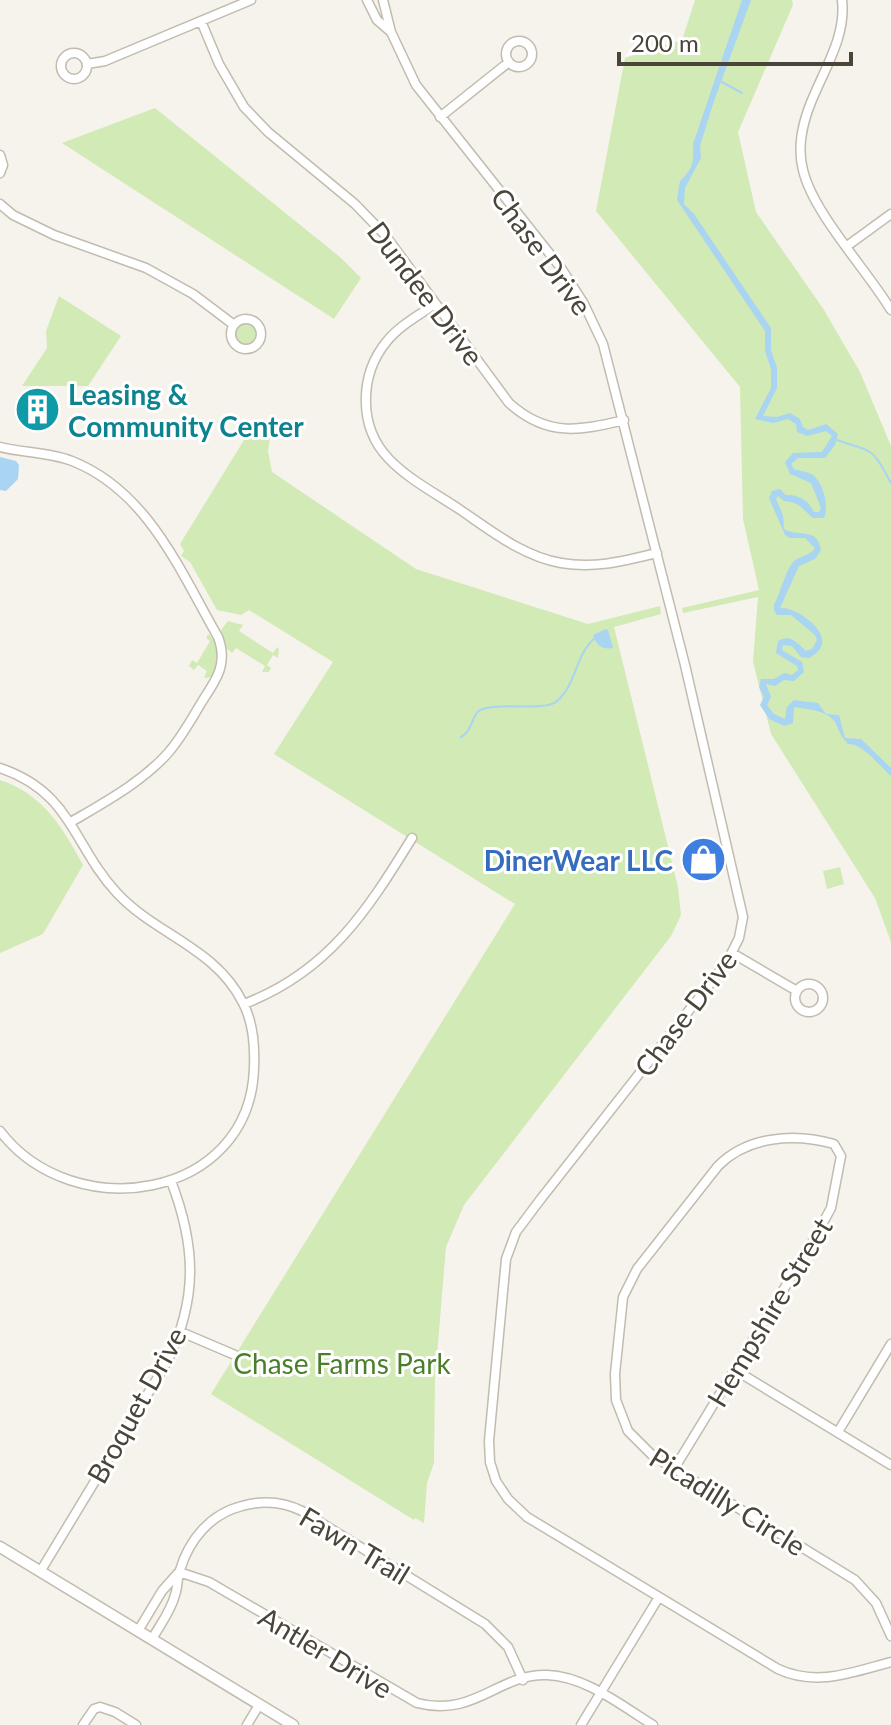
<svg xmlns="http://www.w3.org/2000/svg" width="891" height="1725" viewBox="0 0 891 1725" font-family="Lato,sans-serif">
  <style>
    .green { fill: #d2eab5 }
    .water { fill: #a9d4f2 }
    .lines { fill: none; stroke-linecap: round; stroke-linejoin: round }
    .stream { stroke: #a9d4f2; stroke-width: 2 }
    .minor-casing { stroke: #c2bbae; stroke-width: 11 }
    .tertiary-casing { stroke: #c2bbae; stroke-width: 13 }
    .minor { stroke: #fff; stroke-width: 8 }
    .tertiary { stroke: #fff; stroke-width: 10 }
    .labels { text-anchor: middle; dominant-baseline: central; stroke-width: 6; stroke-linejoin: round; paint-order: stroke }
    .street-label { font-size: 28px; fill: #4b4439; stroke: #fff }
    .culture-label { font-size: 28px; font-weight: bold; fill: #0d838f; stroke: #fff; text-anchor: start }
    .shop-label { font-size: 28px; font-weight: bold; fill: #366cbe; stroke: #fff; text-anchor: end }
    .park-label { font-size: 28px; fill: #4a7f2a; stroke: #fff }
  </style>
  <rect width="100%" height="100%" fill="#f6f3ec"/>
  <path class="green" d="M695,0H792L793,5L738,132L756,212L824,310L860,372L891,446V942L875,898L771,734L753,662L758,597L683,613L682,608L759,590L743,519L740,387L596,211L625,58L682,40Z
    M155,108L340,257L361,278L334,319L62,143Z
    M59,296L121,336L88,386H22L47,348L46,331Z
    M236 334a10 10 0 1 1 20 0a10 10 0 1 1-20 0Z
    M262,425L268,426L271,433L268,451L272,472L416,569L588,624L660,606L661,614L614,627L678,887L681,915L671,936L464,1205L446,1247L435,1379L434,1463L427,1483L424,1523L415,1518L414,1520L211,1394L515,904L274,754L333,662L249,610L241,615L217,610L190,562L181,556L184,551L180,544L252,427Z
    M228,621L243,625L239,631L273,653L277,647L279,649L278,658L273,655L267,665L271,668L269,672H262L265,666L236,648L232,653L227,649L221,630Z
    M208,634C221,644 219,662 212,676L207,678L204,677L207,671L198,665L194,670L189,666L192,660L197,663L210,641L206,638Z
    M0,780C43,794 63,828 83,865L43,934L0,953Z
    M840,867L844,884L827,889L823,871Z"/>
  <path class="water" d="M742,0H751L713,104L700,146L701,158L685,188L684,204L694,214L771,328V350L777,368V388L763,416L777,417L790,413L800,419L803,427L808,430L826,424L838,434L835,445L825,458H798L791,464L794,469C800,471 809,472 813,475C824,484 829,507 824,518H813C802,509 800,502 784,501L778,496L776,499L783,515L784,529C799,538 817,526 821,550L815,559L799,566L780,608C798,606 845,640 809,658L801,657L792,646L783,645L782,650L802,662L804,672L794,681L784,680L775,686L766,684L771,697L767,705L774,714L785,719L787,707L794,700L818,703L826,714L839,715L845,738L861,739L891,768V776C879,766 863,743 848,744C841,737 839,730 835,722C827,710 806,709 794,707L793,723L784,726L769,719L760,705L764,697L759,687L761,679H774L784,673L792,675L798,670L797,666L776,653L778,641C791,633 798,644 806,651L812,649L817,640L815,635L791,615H777L774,611V605C780,594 786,570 793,562C800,555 809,557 815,548L805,538H789L785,535L769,498L772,491L780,489L786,495C798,494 809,501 814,512H819L821,508L811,483L790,474L785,462L793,453L822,452L832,436L826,431L807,436L797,432L796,424L788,419L773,423L755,419L771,388V369L765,351V331L677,200L680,181C693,169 694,162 693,144Z
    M0,457L16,461L19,465L18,479L6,491L0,490Z
    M606,629L608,630L613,648C602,650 596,645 593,635Z"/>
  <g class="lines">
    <path class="stream" d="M722,82L742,93
      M837,440C873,453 871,445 891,483
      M461,737C474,730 471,712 483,709C502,702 545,712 557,701C577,684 575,654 596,637"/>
    <defs>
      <path id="minor" d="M367,0L377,20L391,32
        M383,0L391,32L416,85L561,268L584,304L603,344L685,665L743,917L739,938L727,962L540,1200L516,1232L506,1259L489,1441L490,1462L496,1481L508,1499L527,1517L778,1669C817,1687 853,1672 891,1662
        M842,0C846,33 828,63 815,93C804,117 796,144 803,170C813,213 867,270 891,310
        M201,21L219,64L244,107L268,132L355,204L385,235L509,403C547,437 579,431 624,420
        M506 54a13 13 0 1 1 26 0a13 13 0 1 1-26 0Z
        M61 66a13 13 0 1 1 26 0a13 13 0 1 1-26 0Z
        M87,64L105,61L251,0
        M440,117L509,62
        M0,155L3,165L0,173
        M0,204L13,215L54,235L146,268L193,294L234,325
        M847,246L891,214
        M435,304C419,315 399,326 387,341C359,375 358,427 389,459C408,479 435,493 459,509C490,530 522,556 561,563C595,569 624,561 657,553
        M231 334a15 15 0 1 1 30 0a15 15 0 1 1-30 0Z
        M0,447C24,453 49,452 72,461C148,491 180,571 218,637C228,663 217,679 203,700C192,718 182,737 168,753C142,782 105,802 71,822
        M0,768C72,792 73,846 117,893C156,935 216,948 243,1003C253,1022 255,1046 254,1068C250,1200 73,1227 0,1131
        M732,953L797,991
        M795 998a14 14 0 1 1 28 0a14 14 0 1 1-28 0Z
        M244,1004C328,972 367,911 412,838
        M181,1332L235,1355
        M735,1370L891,1465
        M838,1432L891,1344
        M674,1469L812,1243L831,1208L841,1156L834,1144C794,1133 748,1136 718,1166L637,1269L623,1297L615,1374L616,1400L628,1431L652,1455L855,1580L876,1603L891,1636
        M40,1572L167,1362C198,1299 196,1246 171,1181
        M179,1572L209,1582L417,1703C475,1718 499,1673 547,1675C585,1676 622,1706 653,1725
        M138,1631L162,1591L178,1573
        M152,1639C160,1625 171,1611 175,1595C178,1587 177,1578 180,1570C189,1540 210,1514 242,1506C263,1500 282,1501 302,1511L485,1624L508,1647L523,1680
        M83,1725L94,1709L100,1707L115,1712L136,1725
        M247,1725L259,1705
        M581,1725L659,1597"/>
      <path id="tertiary" d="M0,1547L293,1725"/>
    </defs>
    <use href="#minor" class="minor-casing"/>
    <use href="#tertiary" class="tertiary-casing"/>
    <use href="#minor" class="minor"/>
    <use href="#tertiary" class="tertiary"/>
  </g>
  <defs>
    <symbol id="building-disc" viewBox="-11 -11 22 22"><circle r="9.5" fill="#0f9aa8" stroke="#fff"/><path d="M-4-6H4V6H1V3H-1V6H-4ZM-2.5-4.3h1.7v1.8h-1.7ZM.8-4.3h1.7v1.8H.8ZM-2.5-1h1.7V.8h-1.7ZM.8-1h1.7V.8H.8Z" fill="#fff"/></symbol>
    <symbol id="shop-disc" viewBox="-11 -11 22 22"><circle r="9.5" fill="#3f7fe0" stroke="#fff"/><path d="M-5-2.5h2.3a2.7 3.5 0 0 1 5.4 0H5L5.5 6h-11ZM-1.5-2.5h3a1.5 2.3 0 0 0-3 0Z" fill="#fff"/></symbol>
  </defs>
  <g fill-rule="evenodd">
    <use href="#building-disc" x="12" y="384" width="51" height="51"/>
    <use href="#shop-disc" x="678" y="834" width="51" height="51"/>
  </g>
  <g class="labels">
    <g class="street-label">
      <text transform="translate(542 251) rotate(54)">Chase Drive</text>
      <text transform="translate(426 293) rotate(53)">Dundee Drive</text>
      <text transform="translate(685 1013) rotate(-53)">Chase Drive</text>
      <text transform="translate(769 1312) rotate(-59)">Hempshire Street</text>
      <text transform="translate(136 1405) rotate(-61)">Broquet Drive</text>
      <text transform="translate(728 1501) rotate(32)">Picadilly Circle</text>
      <text transform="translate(355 1545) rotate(31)">Fawn Trail</text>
      <text transform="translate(326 1652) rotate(31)">Antler Drive</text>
    </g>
    <g class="culture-label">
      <text x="68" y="394">Leasing &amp;<tspan x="68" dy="32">Community Center</tspan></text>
    </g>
    <g class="shop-label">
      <text x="673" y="860">DinerWear LLC</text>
    </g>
    <g class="park-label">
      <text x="342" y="1363">Chase Farms Park</text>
    </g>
  </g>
  <path d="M619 52v12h232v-12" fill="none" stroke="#4b4439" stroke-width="4"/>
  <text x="631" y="52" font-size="24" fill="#4b4439" stroke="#ffffff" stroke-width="6" paint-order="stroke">200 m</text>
</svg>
